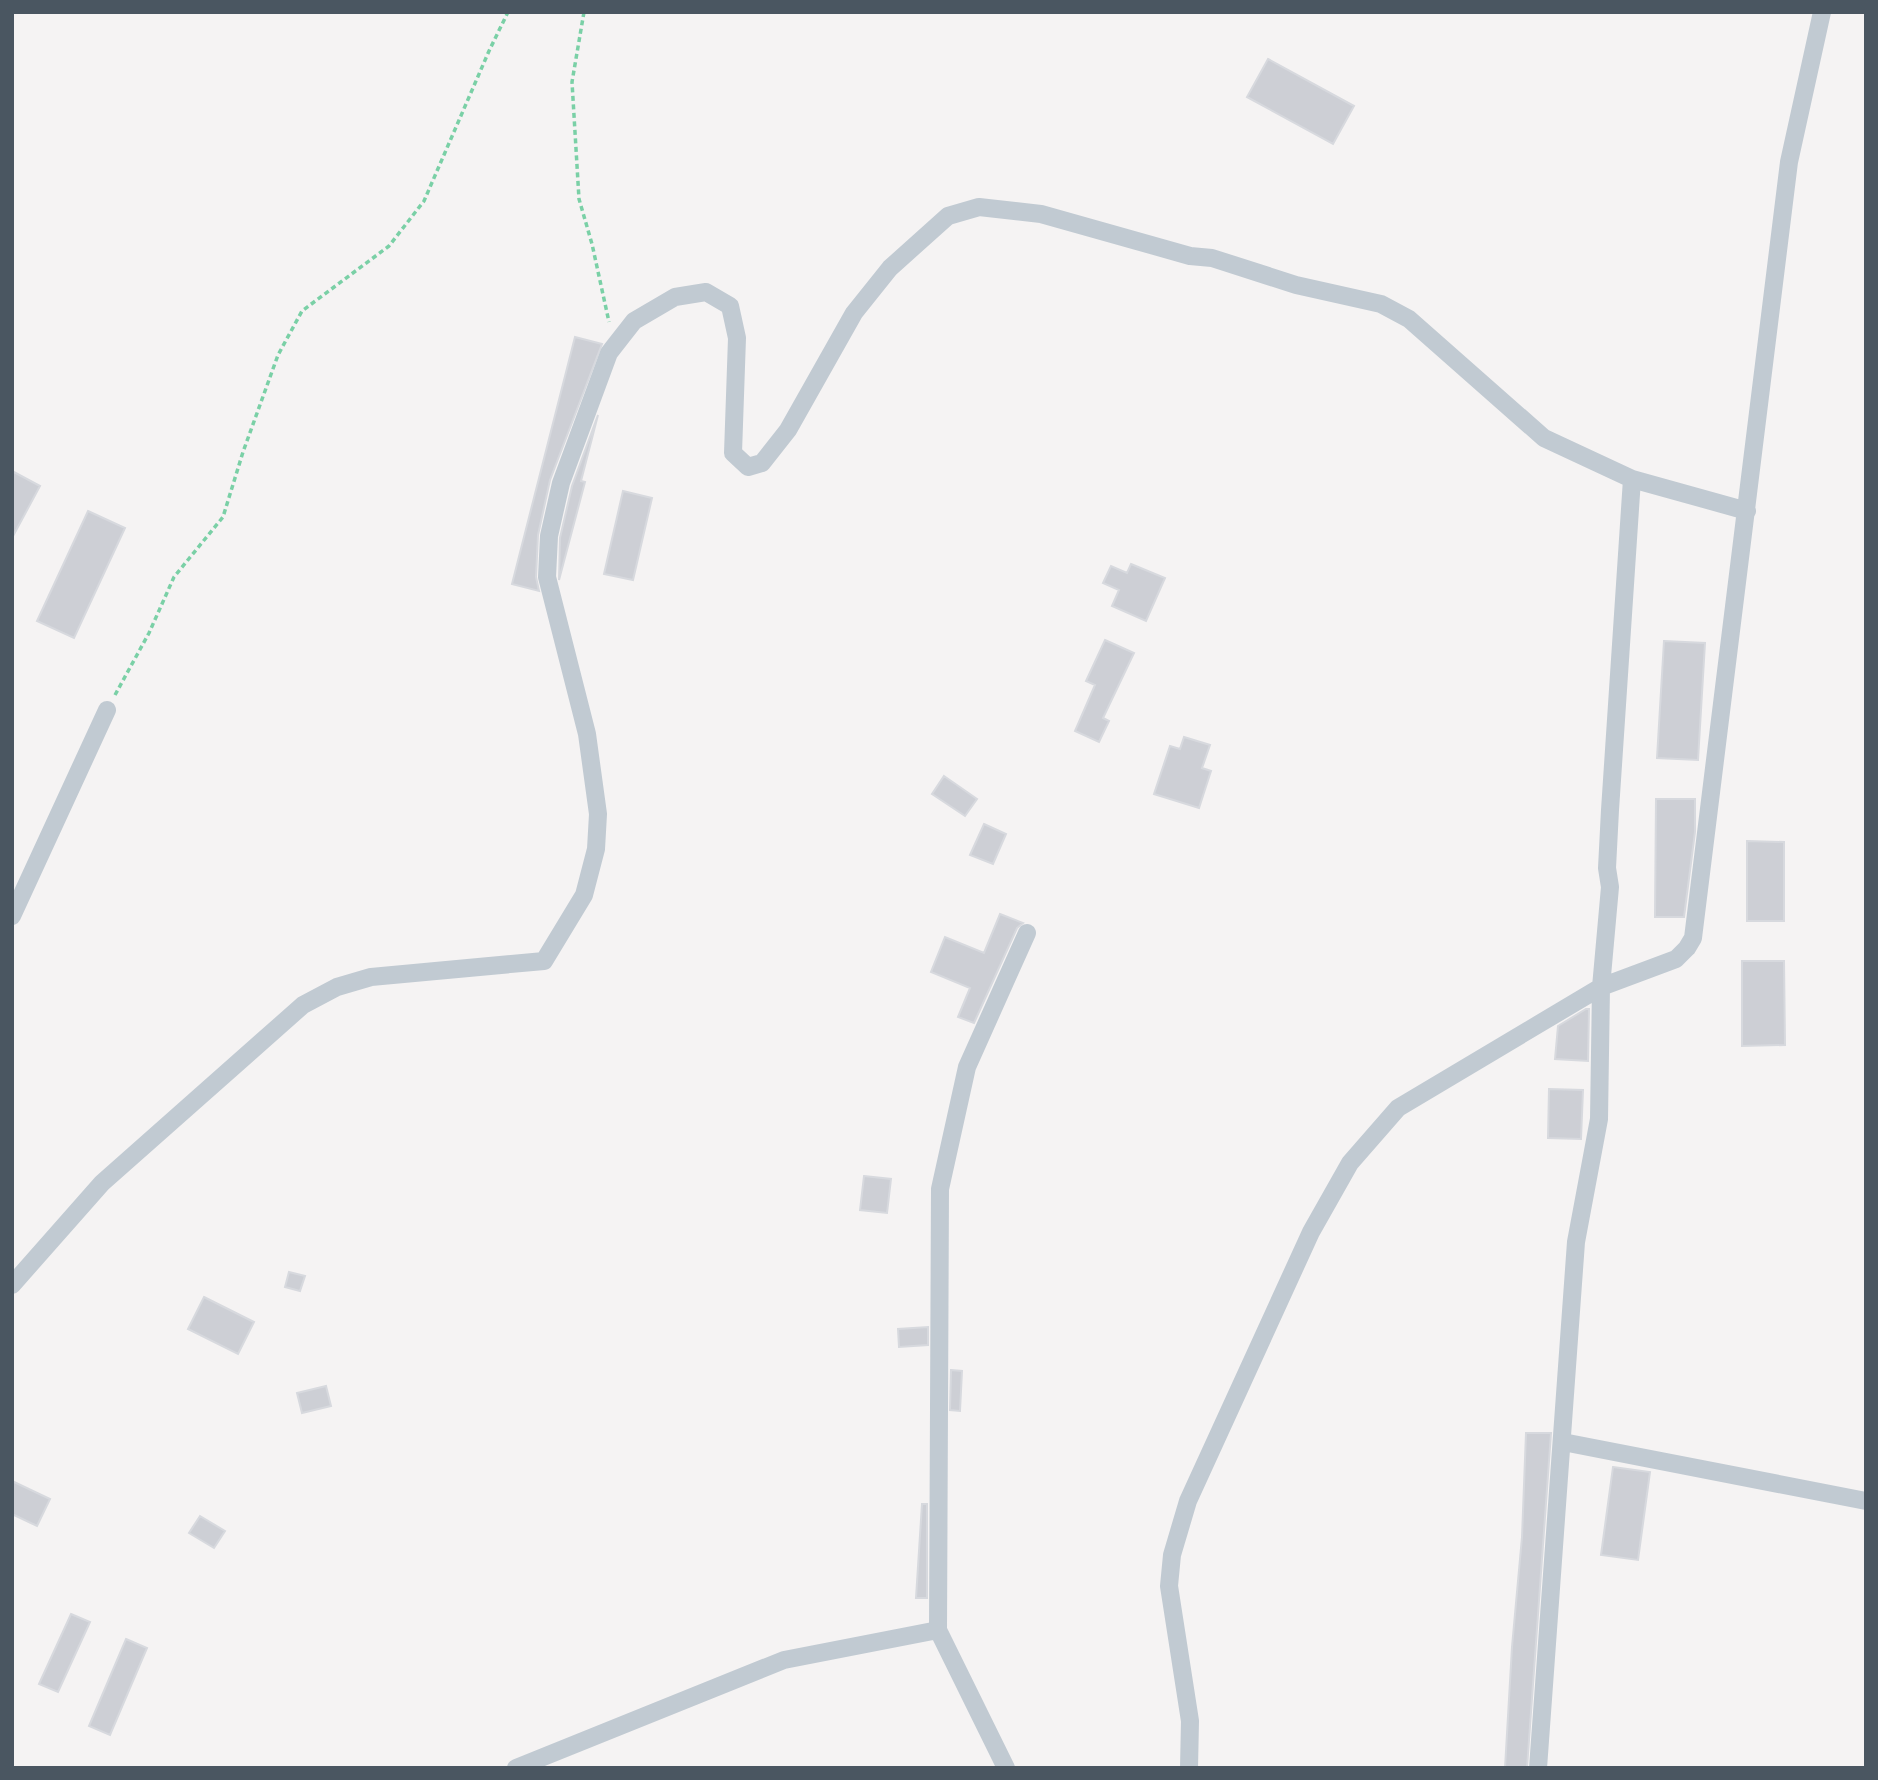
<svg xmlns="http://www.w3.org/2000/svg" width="1878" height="1780" viewBox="0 0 1878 1780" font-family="'Source Sans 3',sans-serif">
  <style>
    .building { fill: #cdcfd5; stroke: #d7d9de; stroke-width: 2 }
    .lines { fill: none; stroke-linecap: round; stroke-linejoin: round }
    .path { stroke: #7ad0a6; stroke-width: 3.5; stroke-dasharray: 5 3.5; stroke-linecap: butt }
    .minor { stroke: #c1cad2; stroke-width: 18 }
  </style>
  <rect width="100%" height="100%" fill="#f5f3f3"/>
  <path class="building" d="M1268,59L1354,106L1333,144L1247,97Z
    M575,337L602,344L550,480L538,535L536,577L539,591L512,584Z
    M598,415L581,481L585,482L559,580L560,538L572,486Z
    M12,471L40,486L12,538Z
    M623,491L652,498L633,580L604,574Z
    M88,511L125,528L74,638L37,621Z
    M1131,564L1165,578L1146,621L1112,606L1119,590L1103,583L1111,566L1127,573Z
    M1105,640L1134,653L1103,718L1109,721L1099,742L1075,731L1095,685L1086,681Z
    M1664,641L1705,643L1698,760L1657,758Z
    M1184,737L1210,745L1202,768L1211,771L1199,808L1154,794L1170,746L1180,749Z
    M944,776L977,799L965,816L932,794Z
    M1656,799H1695V832L1684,917H1655Z
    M984,824L1006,834L993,864L970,855Z
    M1747,841L1784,842V921H1747Z
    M1000,914L1023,923L1017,928L974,1023L958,1017L970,988L931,972L945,937L984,953Z
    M1742,961H1784L1785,1045L1742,1046Z
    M1586,1009H1589L1588,1061L1555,1059L1558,1026Z
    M1549,1089L1583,1090L1581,1139L1548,1138Z
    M864,1176L891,1179L887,1213L860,1210Z
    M289,1272L305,1276L300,1291L285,1287Z
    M204,1297L254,1322L238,1354L188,1329Z
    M928,1327V1345L899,1347L898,1329Z
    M951,1370L962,1371L960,1411L950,1410Z
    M326,1386L331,1406L302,1413L297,1393Z
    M1526,1433H1551L1527,1768H1505L1512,1647L1522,1537Z
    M1613,1467L1650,1472L1638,1560L1601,1555Z
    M12,1481L50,1499L37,1526L12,1514Z
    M922,1504H927V1598H916Z
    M200,1516L225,1531L214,1548L189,1533Z
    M71,1614L90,1622L58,1692L39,1684Z
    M126,1639L147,1648L110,1735L89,1726Z"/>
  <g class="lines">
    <path class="path" d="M584,12L572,82L579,199L592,244L609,322
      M115,695L149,633L174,577L223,517L243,452L278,355L302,311L389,246L424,201L489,51L508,12"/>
    <path class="minor" d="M12,916L107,710
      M12,1285L102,1183L303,1005L337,987L371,977L544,961L584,895L596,849L598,814L587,734L547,577L549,536L561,483L609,353L616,344L634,321L675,297L706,292L730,306L737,338L733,453L748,467L762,463L788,430L854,313L890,268L948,216L979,207L1041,214L1190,256L1212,258L1296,285L1381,304L1409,319L1544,438L1632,479L1747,511
      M1563,1442L1866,1501
      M516,1768L784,1660L938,1630
      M1006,1768L938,1630L940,1189L967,1067L1027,933
      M1189,1768L1190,1721L1169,1586L1172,1555L1188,1501L1311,1232L1350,1163L1398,1108L1601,987L1676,959L1687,948L1693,938L1789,162L1822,12
      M1538,1768L1576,1242L1599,1119L1601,987L1610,887L1607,868L1610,810L1632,479"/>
  </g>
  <rect width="1878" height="1780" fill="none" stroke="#4a5661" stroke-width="28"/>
</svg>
